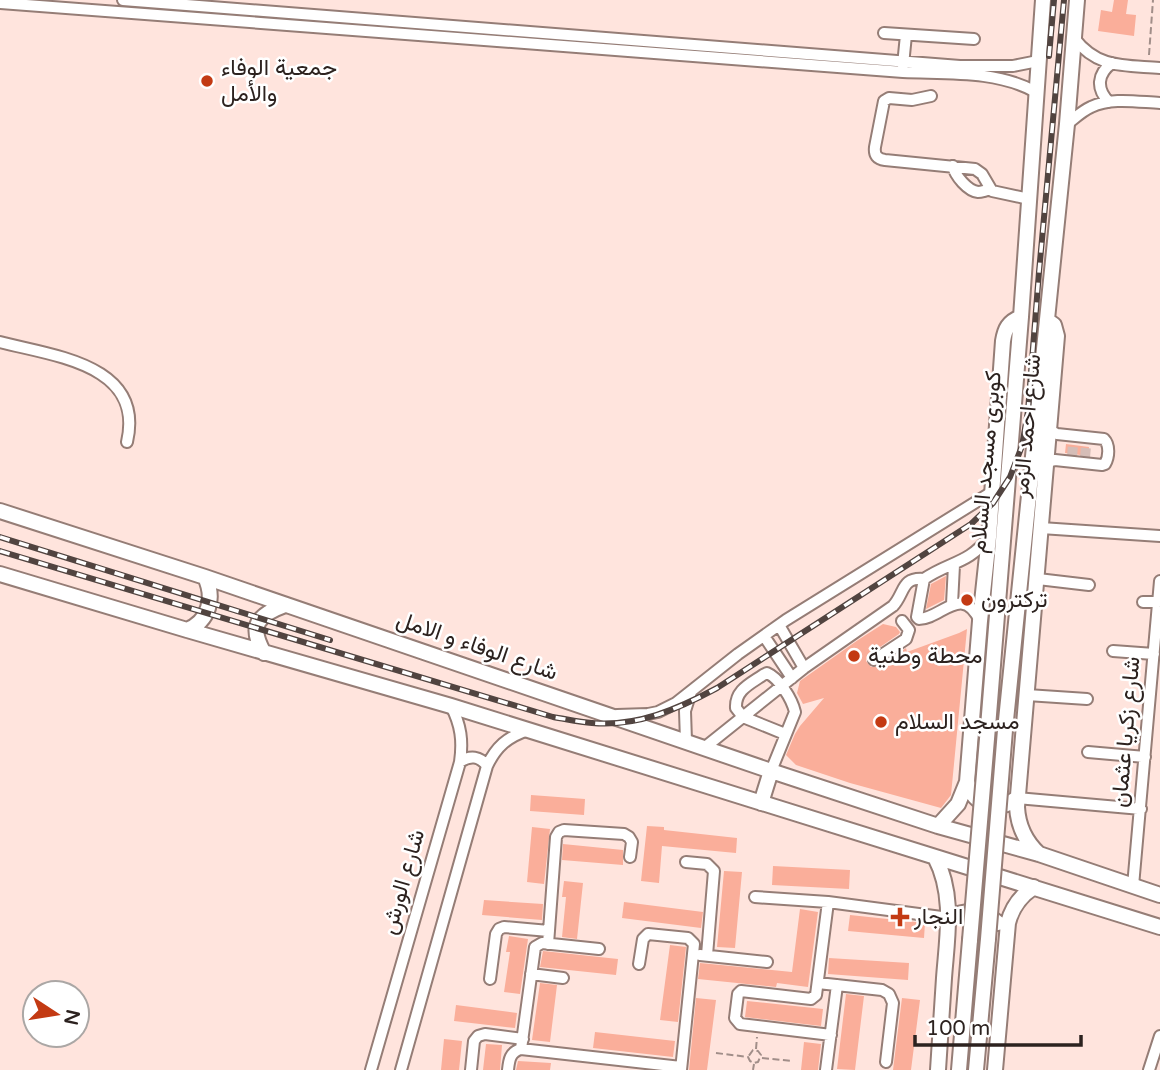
<svg xmlns="http://www.w3.org/2000/svg" width="1160" height="1070" viewBox="0 0 1160 1070" font-family="'Varela Round',Vazirmatn,sans-serif">
  <style>
    .building { fill: #faae9a }
    .lines { fill: none; stroke-linecap: round; stroke-linejoin: round }
    .minor-tunnel { stroke: #d5bdb7; stroke-width: 10; stroke-dasharray: 10 5; stroke-linecap: butt }
    .minor-casing { stroke: #957d76; stroke-width: 14 }
    .major-casing { stroke: #957d76; stroke-width: 18 }
    .path { stroke: #a18e89; stroke-width: 2; stroke-dasharray: 7 3.5; stroke-linecap: butt }
    .minor { stroke: #fff; stroke-width: 10 }
    .major { stroke: #fff; stroke-width: 14 }
    .rail-casing { stroke: #514440; stroke-width: 6 }
    .rail { stroke: #fff; stroke-width: 3.5; stroke-dasharray: 10; stroke-linecap: butt }
    .major-bridge-casing { stroke: #957d76; stroke-width: 18; stroke-linecap: butt }
    .major-bridge { stroke: #fff; stroke-width: 14 }
    .poi-dot { fill: #c33a13; stroke: #fff; stroke-width: 2.5 }
    .labels { text-anchor: middle; dominant-baseline: central; stroke-width: 5; stroke-linejoin: round; paint-order: stroke }
    .poi-label { font-size: 23px; fill: #2c221f; stroke: #fff; text-anchor: start }
    .street-label { font-size: 23px; fill: #2c221f; stroke: #fff }
  </style>
  <rect width="100%" height="100%" fill="#ffe4dd"/>
  <path class="building" d="M1114,0H1128L1126,14L1136,15L1134,36L1098,31L1101,10L1112,12Z
    M1066,444L1089,447L1088,456L1065,453Z
    M946,576L944,600L926,609L931,584Z
    M883,624L896,627L900,632L899,634L867,656L866,661L871,667H878L906,648L907,652L959,633L967,629L951,795L941,808L850,783L796,765L786,755L795,734L800,726L824,698L803,704L797,693L800,681L858,640Z
    M531,795L585,799L584,815L530,811Z
    M647,826L664,827V830L737,838L736,853L662,846L659,883L641,881Z
    M532,827L550,829L544,884L527,882Z
    M563,844L623,850V865L562,860Z
    M773,866L850,870L849,889L772,885Z
    M724,871L742,872L735,948L717,947Z
    M564,881L583,883L577,939L562,937L566,897H562Z
    M484,900L543,904L542,920L482,915Z
    M624,902L703,912L701,928L622,918Z
    M800,909L818,912L808,987L777,983L776,987L698,979L700,963L792,972Z
    M850,915L925,923L924,938L848,931Z
    M509,936L528,939L520,994L504,992L510,952H506Z
    M670,945L686,947L678,1022L660,1020Z
    M543,951L618,959L616,975L540,967Z
    M829,958L909,963L908,980L828,974Z
    M540,983L557,985L550,1042L532,1040Z
    M846,994L864,996L855,1070L837,1069Z
    M696,998L716,1000L707,1070H689Z
    M902,998L920,1000L911,1070H893Z
    M747,1001L823,1009L821,1026L745,1017Z
    M456,1005L517,1013L515,1028L454,1021Z
    M595,1032L675,1041L673,1057L593,1048Z
    M444,1039L462,1041L459,1070H441Z
    M804,1042L821,1044L818,1070H801Z
    M486,1044L502,1045L500,1070H483Z
    M518,1061L551,1063L550,1070H516Z"/>
  <g class="lines">
    <path class="minor-tunnel" d="M1072,457L1073,445
      M1085,458L1086,446"/>
    <defs>
      <path id="minor" d="M123,0L960,66H1013L1038,61
        M0,3L903,72C947,74 996,70 1036,92
        M884,33L974,39
        M1074,38C1098,69 1124,65 1160,68
        M903,65L906,35
        M931,96L912,100L889,98L884,101L875,147C874,155 877,159 885,160L975,169L982,174L992,191L1029,199
        M1109,102C1096,89 1097,74 1112,63
        M1067,124C1075,118 1082,111 1091,107C1111,97 1138,102 1160,103
        M953,166C955,176 968,191 978,192C981,192 988,190 990,189
        M0,342C53,356 145,364 127,442
        M1046,462L1055,460L1102,465L1105,464C1109,457 1110,445 1104,439L1057,434L1048,429
        M1041,528L1160,536
        M1038,579L1089,585
        M1143,602H1158
        M952,604L954,565
        M980,621C962,583 941,619 919,619L917,617L924,579C948,562 969,564 989,537
        M779,625L804,668
        M764,636L792,678
        M1113,651L1154,654
        M874,660L906,639L909,630L902,621
        M1027,695L1087,699
        M617,715L648,714L658,712L676,703L738,654L786,620L992,492
        M686,741L685,711L691,692
        M704,748L804,668L893,606C905,593 901,577 924,579
        M1088,752L1145,757
        M460,762C470,755 480,756 487,766
        M771,771L795,712C792,699 779,678 767,673L763,675C750,684 735,690 736,708L743,717L785,734
        M1017,798L1141,809
        M686,862L707,864L714,871L707,955
        M1133,886L1160,581
        M755,897L828,902L949,918
        M828,902L816,995L811,999L741,991L738,994L735,1018L740,1024L831,1035
        M548,944L556,837L559,832L564,830L624,834L629,837L632,842L630,857
        M700,955L767,962
        M639,964L643,939L648,934L688,938L694,944L681,1070
        M531,974L563,978
        M490,979L496,934L499,929L504,927L549,931
        M818,983L882,990L889,994L893,1003L886,1062
        M521,1049L535,947L542,943L599,949
        M371,1070L460,762C463,741 461,725 451,706
        M401,1070L487,766C496,747 507,737 528,730
        M471,1070L474,1041L478,1036L485,1034L523,1039
        M508,1070C509,1060 510,1052 521,1049L681,1067
        M826,1070L837,985
        M1149,1070L1160,1036"/>
      <path id="major" d="M0,511L205,577L771,771L938,826L1039,854L1160,895
        M0,574L187,630L451,706L1160,927
        M187,630C209,621 215,598 205,577
        M264,653C248,625 258,615 285,605
        M988,727L1021,317L1043,0
        M1005,730L1067,124L1077,0
        M967,782C974,806 998,813 1017,798
        M761,803L771,771
        M938,826L958,804L967,782L980,621L989,537L1003,341C1005,329 1008,322 1021,317
        M1039,854C1025,841 1018,826 1017,807L1057,336L1054,325L1047,320
        M935,857C955,895 947,937 944,978C942,1009 940,1039 938,1070
        M949,918C966,909 983,910 998,923
        M959,1070L970,940
        M976,1070L988,939
        M995,1070L1008,923C1012,907 1020,896 1034,887"/>
    </defs>
    <use href="#minor" class="minor-casing"/>
    <use href="#major" class="major-casing"/>
    <path class="path" d="M1149,55L1153,0
      M756,1049L757,1037
      M716,1053L748,1057L750,1061L754,1063L758,1062L761,1055L758,1051L753,1050L748,1057
      M762,1058L793,1061
      M753,1070L754,1064"/>
    <use href="#minor" class="minor"/>
    <use href="#major" class="major"/>
    <defs>
      <path id="rail" d="M1049,56L1054,0
        M0,537L330,640
        M0,551L553,717C566,719 579,722 592,723C637,727 678,709 717,688L971,524L993,503L1010,477L1022,446L1028,411L1039,272L1064,0"/>
    </defs>
    <use href="#rail" class="rail-casing"/>
    <use href="#rail" class="rail"/>
    <defs>
      <path id="major-bridge" d="M988,939L1005,730
        M970,940L988,727"/>
    </defs>
    <use href="#major-bridge" class="major-bridge-casing"/>
    <use href="#major-bridge" class="major-bridge"/>
  </g>
  <g class="poi-dot">
    <circle cx="207" cy="81" r="7"/>
    <circle cx="967" cy="600" r="7"/>
    <circle cx="854" cy="656" r="7"/>
    <circle cx="881" cy="722" r="7"/>
    <path d="M896.5 906.5h7v7h7v7h-7v7h-7v-7h-7v-7h7z"/>
  </g>
  <g class="labels">
    <g class="poi-label">
      <text x="221" y="68">جمعية الوفاء<tspan x="221" dy="26">والأمل</tspan></text>
      <text x="981" y="600">تركترون</text>
      <text x="868" y="656">محطة وطنية</text>
      <text x="895" y="722">مسجد السلام</text>
      <text x="914" y="917">النجار</text>
    </g>
    <g class="street-label">
      <text transform="translate(1027 426) rotate(-85)">شارع احمد الزمر</text>
      <text transform="translate(986 462) rotate(-85)">كوبرى مسجد السلام</text>
      <text transform="translate(477 646) rotate(19)">شارع الوفاء و الامل</text>
      <text transform="translate(1126 732) rotate(-85)">شارع زكريا عثمان</text>
      <text transform="translate(403 882) rotate(-74)">شارع الورش</text>
    </g>
  </g>
  <g transform="translate(56 1014) rotate(102)"><circle r="33" fill="#ffffff" stroke="#aba7a5" stroke-width="2"/>
  <path d="M0-5L12 26L0 18L-12 26Z" fill="#c33a13"/>
  <text y="-10" font-size="19" font-weight="bold" text-anchor="middle" fill="#2c221f">N</text>
  </g>
  <path d="M915 1035v10h166v-10" fill="none" stroke="#2c221f" stroke-width="3.5"/>
  <text x="926" y="1035" font-size="21" fill="#2c221f" stroke="#ffffff" stroke-width="5" paint-order="stroke">100 m</text>
</svg>
